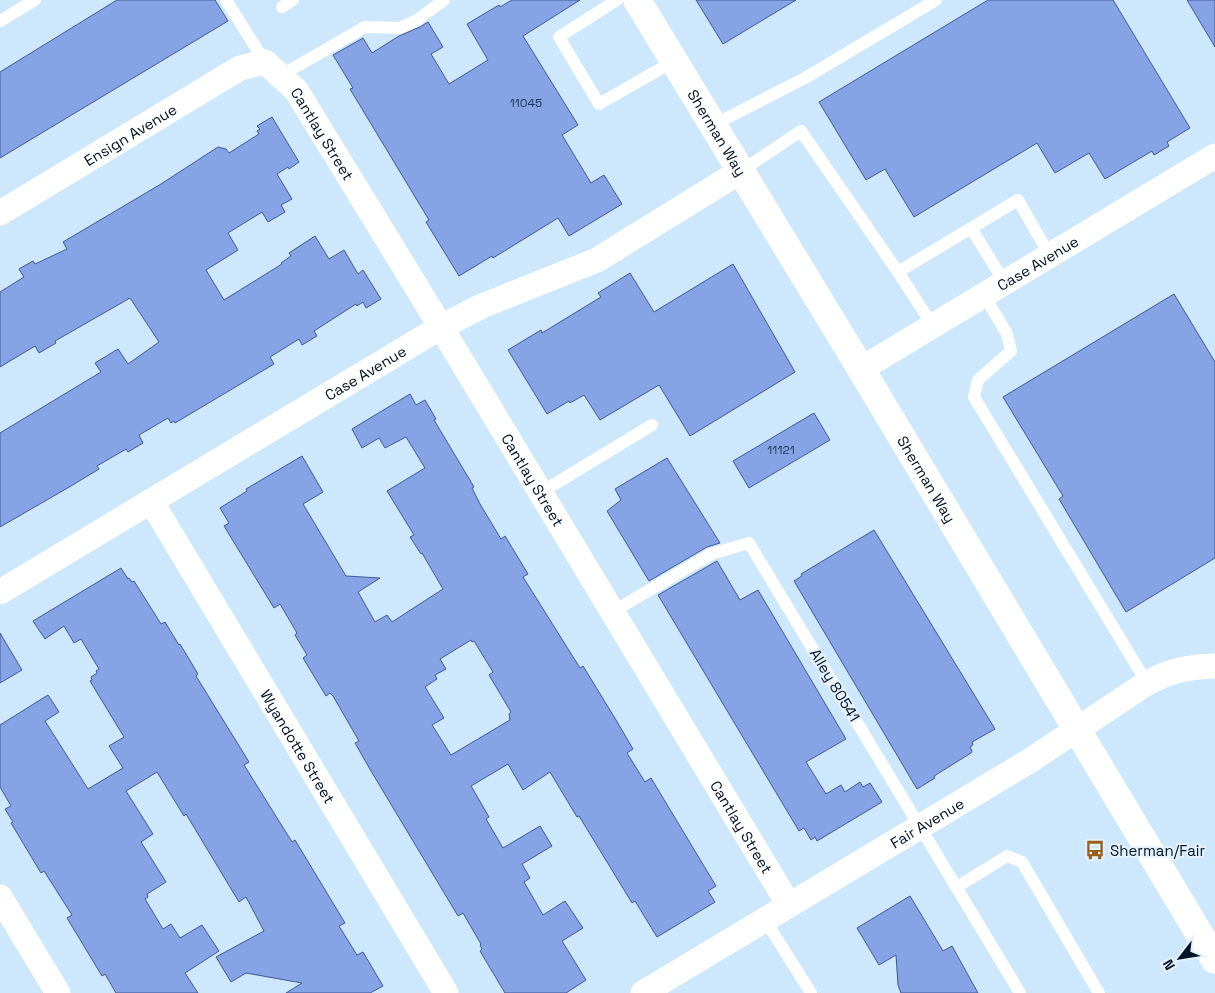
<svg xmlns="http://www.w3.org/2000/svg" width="1215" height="993" viewBox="0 0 1215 993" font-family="'Space Grotesk',sans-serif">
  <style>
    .building { fill: #86a3e5; stroke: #405996; fill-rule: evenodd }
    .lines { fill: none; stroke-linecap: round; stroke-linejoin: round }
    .lane { stroke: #fff; stroke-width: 12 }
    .street { stroke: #fff; stroke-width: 25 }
    .primary { stroke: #fff; stroke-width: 28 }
    .labels { text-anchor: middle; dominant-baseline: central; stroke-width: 4; stroke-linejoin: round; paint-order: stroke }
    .number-label { font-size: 12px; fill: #223656 }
    .street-label { font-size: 15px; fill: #001226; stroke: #e5f2fe }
    .poi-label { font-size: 15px; fill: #001226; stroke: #e5f2fe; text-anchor: start }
  </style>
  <rect width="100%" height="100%" fill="#cde7fd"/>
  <path class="building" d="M117,0H215L228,21L0,158V72Z
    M512,0H580L523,36L578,125L562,135L591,183L604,175L622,204L569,236L558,218L493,258L492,256L459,276L426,222L429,220L350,89L353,88L333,55L363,38L372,53L399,36L420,27L428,22L443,47L431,54L449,84L488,60L467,24L499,5L500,7Z
    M696,0H796L723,44Z
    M988,0H1113L1190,128L1167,142L1169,146L1154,155L1152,151L1105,179L1089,153L1055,173L1037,143L914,217L885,169L866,180L819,102Z
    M1187,0H1215V47Z
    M272,117L299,162L289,169L288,167L277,174L292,199L281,205L285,212L268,222L262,212L228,233L238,250L206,270L224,300L282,264L281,263L291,256L289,253L315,236L329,259L344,250L358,274L363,270L381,299L366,308L363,302L357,306L356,304L314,331L317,336L302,345L299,339L270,357L274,364L175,423L174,421L171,423L168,418L139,435L143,443L128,452L126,449L97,466L99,469L71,486L0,527V433L101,372L95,363L118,349L128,364L159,342L130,298L55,341L56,343L39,353L35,346L0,367V292L24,277L19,269L33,261L35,264L67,249L63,242L161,184L218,147L226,149L229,153L259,134L257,131L260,129L257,126Z
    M733,264L795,372L690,436L659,385L600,420L584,395L570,403L569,401L547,414L508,350L541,330L542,333L601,297L598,293L630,273L654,312Z
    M1174,294L1215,362V558L1126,612L1059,499L1063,496L1003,397Z
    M410,394L416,405L425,400L436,419L434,420L474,487L472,488L480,504L501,539L505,536L528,574L523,577L580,668L583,666L616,720L633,749L627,753L645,782L651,778L716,886L708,891L715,902L657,937L635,901L632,903L579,816L577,817L550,772L523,790L508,764L471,786L489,817L486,819L503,848L540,826L552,846L522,864L530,878L524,882L543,915L565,901L583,928L562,941L586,980L566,993H505L480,951L482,949L480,945L481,944L463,913L458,916L371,771L355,743L359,741L333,696L330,693L326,696L303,658L307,655L295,635L297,633L280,604L274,608L224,526L229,523L220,508L247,491L246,489L302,456L323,492L303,504L346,576L380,578L358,592L375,622L387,615L392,622L443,589L422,553L421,554L410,537L414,535L387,491L425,468L406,437L385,448L379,438L362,448L352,429ZM471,640L472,642L474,641L493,672L489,675L511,712L509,714L510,720L451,755L432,725L444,718L425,687L437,679L435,675L446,669L440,659Z
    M814,413L830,440L749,488L733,461Z
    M667,458L720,543L707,547L649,581L607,511L621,500L615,489Z
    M874,530L995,729L972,742L973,745L970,747L972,751L971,753L934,776L935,778L917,789L794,581L802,576L801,574Z
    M717,561L740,600L758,590L846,739L806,762L826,794L841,785L845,792L860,782L863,787L870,783L882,802L817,841L815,837L811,840L804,828L799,831L658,595Z
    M121,568L128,579L129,578L132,582L134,581L161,624L165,622L179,645L180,644L198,674L196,676L249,762L244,765L292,842L295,840L345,923L339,926L357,955L363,952L383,986L370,993H286L302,983L246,973L231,982L216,957L264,931L246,897L239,902L186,814L184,816L157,772L126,791L153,834L141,842L166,882L147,894L148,897L145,899L163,929L171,924L180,938L202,925L219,951L185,973L198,993H116L105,974L102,976L67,918L72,915L44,871L41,873L11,823L13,822L5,809L11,806L0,787V725L48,695L59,712L45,721L88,789L123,768L109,746L124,737L90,681L92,680L91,677L97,673L96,671L99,669L81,639L74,643L64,626L45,639L33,621Z
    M0,633L22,670L0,683Z
    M910,896L943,951L952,946L978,993H901L898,985L896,955L879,965L857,928Z"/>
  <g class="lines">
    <path class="lane" d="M226,0L265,62
      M617,0L559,37L599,104L674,61
      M282,7L293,0
      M0,21L35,0
      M280,76L365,27L400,28L417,20L444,0
      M713,125L805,78L936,0
      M741,171L801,131L898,272L933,326
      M971,228L1005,283
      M898,272L1018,200L1050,256
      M984,295L1007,334L1011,351L978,380L974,397L1147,683
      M540,493L652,425
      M612,612L711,554L749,543L1020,993
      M957,887L1007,856L1022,862L1099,993
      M765,920L811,993"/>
    <g class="street">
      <path id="s1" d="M0,213L240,68L265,62L296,90L441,327L789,905"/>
      <path id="s2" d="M861,369L1215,156"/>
      <path id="s3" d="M151,501L446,993"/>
      <path id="s4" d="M0,592L441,327L482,306L597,260L741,171"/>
      <path d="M0,897L58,993"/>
      <path id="s5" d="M643,993L1031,760L1147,683C1171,670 1188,667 1215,666"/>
    </g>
    <path class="primary" id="s6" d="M637,0L861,369L1215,960"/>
  </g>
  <defs>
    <symbol id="bus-bare" viewBox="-9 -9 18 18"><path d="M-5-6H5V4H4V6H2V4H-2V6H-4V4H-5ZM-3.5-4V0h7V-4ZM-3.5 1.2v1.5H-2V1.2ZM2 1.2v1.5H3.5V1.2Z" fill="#975f1b" stroke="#e5f2fe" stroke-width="2.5" paint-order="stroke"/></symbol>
  </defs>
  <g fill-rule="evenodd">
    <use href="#bus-bare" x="1081" y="836" width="28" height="28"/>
  </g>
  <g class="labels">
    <g class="number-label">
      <text x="526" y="103">11045</text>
      <text x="781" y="450">11121</text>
    </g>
    <g class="street-label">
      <text stroke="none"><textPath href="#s6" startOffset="155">Sherman Way</textPath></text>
      <text stroke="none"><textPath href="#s1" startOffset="152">Ensign Avenue</textPath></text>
      <text stroke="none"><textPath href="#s1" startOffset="399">Cantlay Street</textPath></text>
      <text stroke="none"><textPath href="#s2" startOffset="206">Case Avenue</textPath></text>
      <text stroke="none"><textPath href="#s4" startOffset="426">Case Avenue</textPath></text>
      <text stroke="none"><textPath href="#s1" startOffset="804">Cantlay Street</textPath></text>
      <text stroke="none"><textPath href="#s6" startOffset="560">Sherman Way</textPath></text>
      <text transform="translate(835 685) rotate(59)">Alley 80541</text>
      <text stroke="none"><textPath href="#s3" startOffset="286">Wyandotte Street</textPath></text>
      <text stroke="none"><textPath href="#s5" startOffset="331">Fair Avenue</textPath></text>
      <text stroke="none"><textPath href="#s1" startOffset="1209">Cantlay Street</textPath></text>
    </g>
    <g class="poi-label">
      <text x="1110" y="850">Sherman/Fair</text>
    </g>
  </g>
  <g transform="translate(1180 958) rotate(239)" stroke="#e5f2fe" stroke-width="4" paint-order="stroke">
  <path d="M0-4L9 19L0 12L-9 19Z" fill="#001226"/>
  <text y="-8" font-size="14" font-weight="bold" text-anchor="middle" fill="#001226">N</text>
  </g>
</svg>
